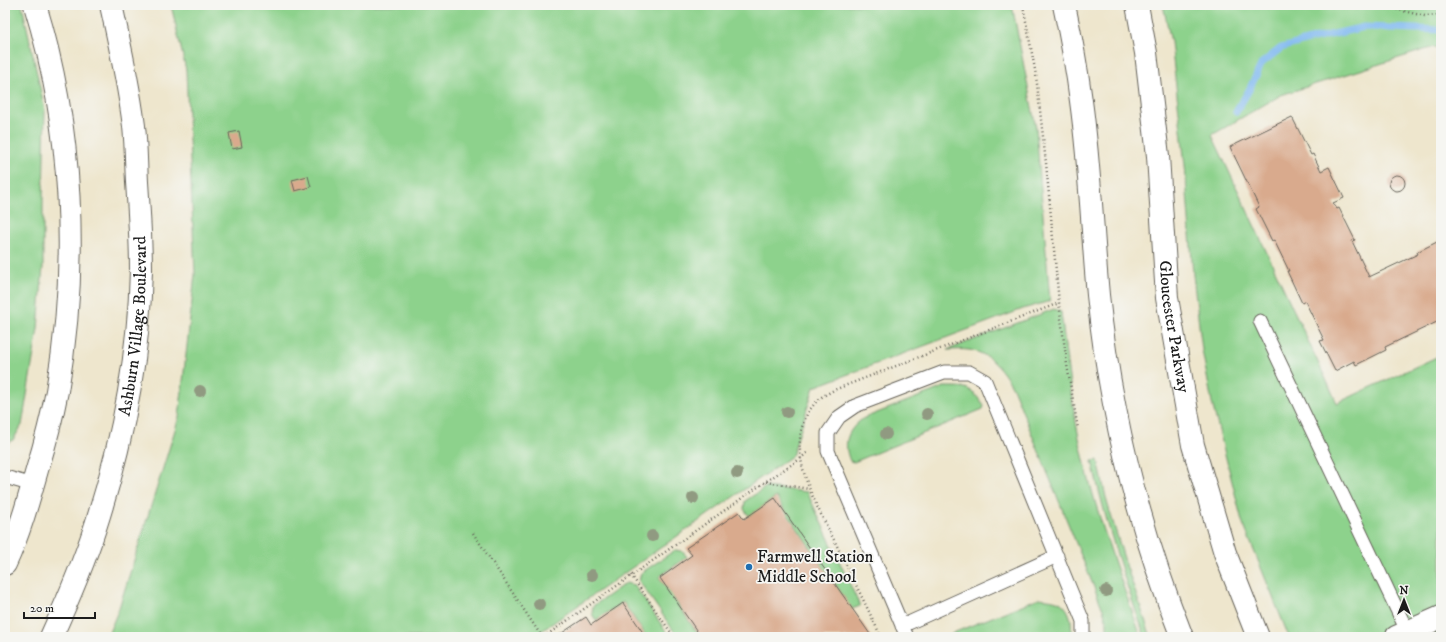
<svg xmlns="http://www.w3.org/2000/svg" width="1446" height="642" viewBox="0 0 1446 642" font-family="'IM FELL DW Pica',serif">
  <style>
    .grass { fill: #8dd28c; stroke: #547754 }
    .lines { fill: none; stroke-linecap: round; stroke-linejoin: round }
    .stream { stroke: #80b9f0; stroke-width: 7 }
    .building { fill: #d9aa8d }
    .lane-casing { stroke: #66635a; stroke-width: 15 }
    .street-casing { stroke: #66635a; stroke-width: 24 }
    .secondary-casing { stroke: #66635a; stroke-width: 24 }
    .path { stroke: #66635a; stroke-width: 2.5; stroke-dasharray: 1 3; stroke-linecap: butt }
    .lane { stroke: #fff; stroke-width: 13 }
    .street { stroke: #fff; stroke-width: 22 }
    .secondary { stroke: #fff; stroke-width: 22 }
    .tree { fill: #909a81 }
    .poi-dot { fill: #1f6fb2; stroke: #f6f6f2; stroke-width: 1.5 }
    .labels { text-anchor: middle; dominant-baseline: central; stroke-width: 3.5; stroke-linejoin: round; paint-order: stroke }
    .street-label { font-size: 17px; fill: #1c1c1c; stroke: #f6f6f2 }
    .poi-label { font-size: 17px; fill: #1c1c1c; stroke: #f6f6f2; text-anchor: start }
  </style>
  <rect width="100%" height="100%" fill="#f6f6f2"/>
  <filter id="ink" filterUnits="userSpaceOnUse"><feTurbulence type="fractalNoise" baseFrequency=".025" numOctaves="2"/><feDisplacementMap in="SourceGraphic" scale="8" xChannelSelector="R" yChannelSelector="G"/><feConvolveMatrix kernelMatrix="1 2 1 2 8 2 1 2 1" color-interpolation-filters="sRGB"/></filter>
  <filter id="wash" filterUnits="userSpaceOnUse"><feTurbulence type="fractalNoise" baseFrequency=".012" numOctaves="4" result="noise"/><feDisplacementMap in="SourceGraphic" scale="16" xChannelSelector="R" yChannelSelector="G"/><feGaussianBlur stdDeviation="0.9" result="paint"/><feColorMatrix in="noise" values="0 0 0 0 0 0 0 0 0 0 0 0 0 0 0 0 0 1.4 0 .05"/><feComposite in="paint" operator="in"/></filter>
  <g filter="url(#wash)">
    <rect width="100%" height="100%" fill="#eee6cd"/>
    <path class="grass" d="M5,5H22L45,110L43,201V267L38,329L22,425L13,440L5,444Z
      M171,5H1012L1036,128L1050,301L1023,309L814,387L792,456L533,637H107L118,611L179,417L195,274L186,70Z
      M1163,5H1441V49L1434,47L1281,95L1212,135L1337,403L1441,355V637H1289L1242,521L1212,403L1202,350L1193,275L1185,165L1171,42Z
      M1054,309L1061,312C1067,362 1072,412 1084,460C1098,520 1121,579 1141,637H1107V623L1104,612L1013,388C1003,371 991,353 969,350C962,349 954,350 947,350Z
      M944,387C968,387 970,386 984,406L983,409L854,462L850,461C842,442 848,429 864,418Z
      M1098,460L1107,502L1126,565L1151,637H1145C1124,579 1105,521 1092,461Z
      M766,487L807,492L860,606L852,609L776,497L749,516L744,509L745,501Z
      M675,550L682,551L687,557L659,577L700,637H678L639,581L641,573Z
      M626,583L634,585L670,637H647L623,602L596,620L592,614L593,606Z
      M1039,598C1046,599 1055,599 1061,603C1071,610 1074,627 1069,637H948L953,633Z"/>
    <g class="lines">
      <path class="stream" d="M1236,112L1249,90L1262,63L1281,48L1313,39L1364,27L1441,30"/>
    </g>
    <g id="blocks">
      <path class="building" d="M1292,117L1311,155L1313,154L1321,171L1329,167L1344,198L1333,203L1337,209L1339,208L1355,240L1352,241L1369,277L1418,254L1417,252L1441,240V320L1385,347L1386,350L1356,365L1354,361L1335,371L1320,341L1324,340L1305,301L1302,303L1287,271H1289L1274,240L1272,241L1256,209L1259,207L1230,147Z
        M239,131L242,147L232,149L229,133Z
        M1389 183a8 8 0 1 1 16 0a8 8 0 1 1-16 0Z
        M308,176L311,187L295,191L292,180Z
        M775,498L872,637H701L660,578L692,555L686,548L739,512L744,519Z
        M623,603L646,637H556L586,617L591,625Z"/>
    </g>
  </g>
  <g filter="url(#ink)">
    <use href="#blocks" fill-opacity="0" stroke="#66635a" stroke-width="1"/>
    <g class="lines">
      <defs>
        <path id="lane" d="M1260,321L1410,637
          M5,477L33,485
          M902,626L1057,556
          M907,637L828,451V433L839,417L855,406L944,372H969L985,381L1083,621V637"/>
        <path id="street" d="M1396,637L1441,617"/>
        <g id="secondary">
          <path d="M1064,5C1071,37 1077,69 1081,101C1090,165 1092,230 1098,295C1110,411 1139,528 1182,637"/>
          <path id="s1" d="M1137,5L1146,53L1158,156L1167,298L1193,445L1225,553L1258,637"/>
          <path d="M5,564C19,534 28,502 37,470C45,444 52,417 57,391C79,264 73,128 35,5"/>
          <path id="s2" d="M51,637C67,602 83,565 95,528C122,445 139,357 141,270C141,240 139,211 137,182C136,163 136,145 134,126C129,86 120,45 111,5"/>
        </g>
      </defs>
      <use href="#lane" class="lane-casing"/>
      <use href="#street" class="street-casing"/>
      <use href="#secondary" class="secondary-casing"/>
      <path class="path" d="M1023,5L1036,75L1046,163L1059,303L1067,365L1078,429
        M1377,5L1425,16L1441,15
        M766,482L809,489
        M473,533L542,637
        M631,575L674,637
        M544,637L765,482L800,459L809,451
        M881,637C867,607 852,577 837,546C817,505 776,442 818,400C822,396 829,393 834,390L1059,303"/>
      <use href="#lane" class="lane"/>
      <use href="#street" class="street"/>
      <use href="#secondary" class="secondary"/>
    </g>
    <g class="tree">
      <circle cx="200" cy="391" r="6"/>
      <circle cx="787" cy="412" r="6"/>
      <circle cx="927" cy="414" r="6"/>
      <circle cx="886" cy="434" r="6"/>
      <circle cx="737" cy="473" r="6"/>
      <circle cx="693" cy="498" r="6"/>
      <circle cx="652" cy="536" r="6"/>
      <circle cx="592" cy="575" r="6"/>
      <circle cx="1106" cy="591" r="6"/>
      <circle cx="539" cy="604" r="6"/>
    </g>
  </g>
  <circle class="poi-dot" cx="749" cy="567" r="4"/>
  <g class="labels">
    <g class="street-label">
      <text stroke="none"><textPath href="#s2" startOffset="324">Ashburn Village Boulevard</textPath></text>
      <text stroke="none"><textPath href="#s1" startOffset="324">Gloucester Parkway</textPath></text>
    </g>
    <g class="poi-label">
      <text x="757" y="557">Farmwell Station<tspan x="757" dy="20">Middle School</tspan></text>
    </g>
  </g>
  <rect width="1446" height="642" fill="none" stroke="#f6f6f2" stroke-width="20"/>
  <g transform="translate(1404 600)" stroke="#f6f6f2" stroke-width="3" paint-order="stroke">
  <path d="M0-3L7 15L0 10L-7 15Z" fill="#1c1c1c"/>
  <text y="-6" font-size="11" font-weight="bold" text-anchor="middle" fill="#1c1c1c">N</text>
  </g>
  <path d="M24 612v6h71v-6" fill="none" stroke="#1c1c1c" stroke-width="2"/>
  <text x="30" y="612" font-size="12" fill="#1c1c1c" stroke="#f6f6f2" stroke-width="3" paint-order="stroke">20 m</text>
</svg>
